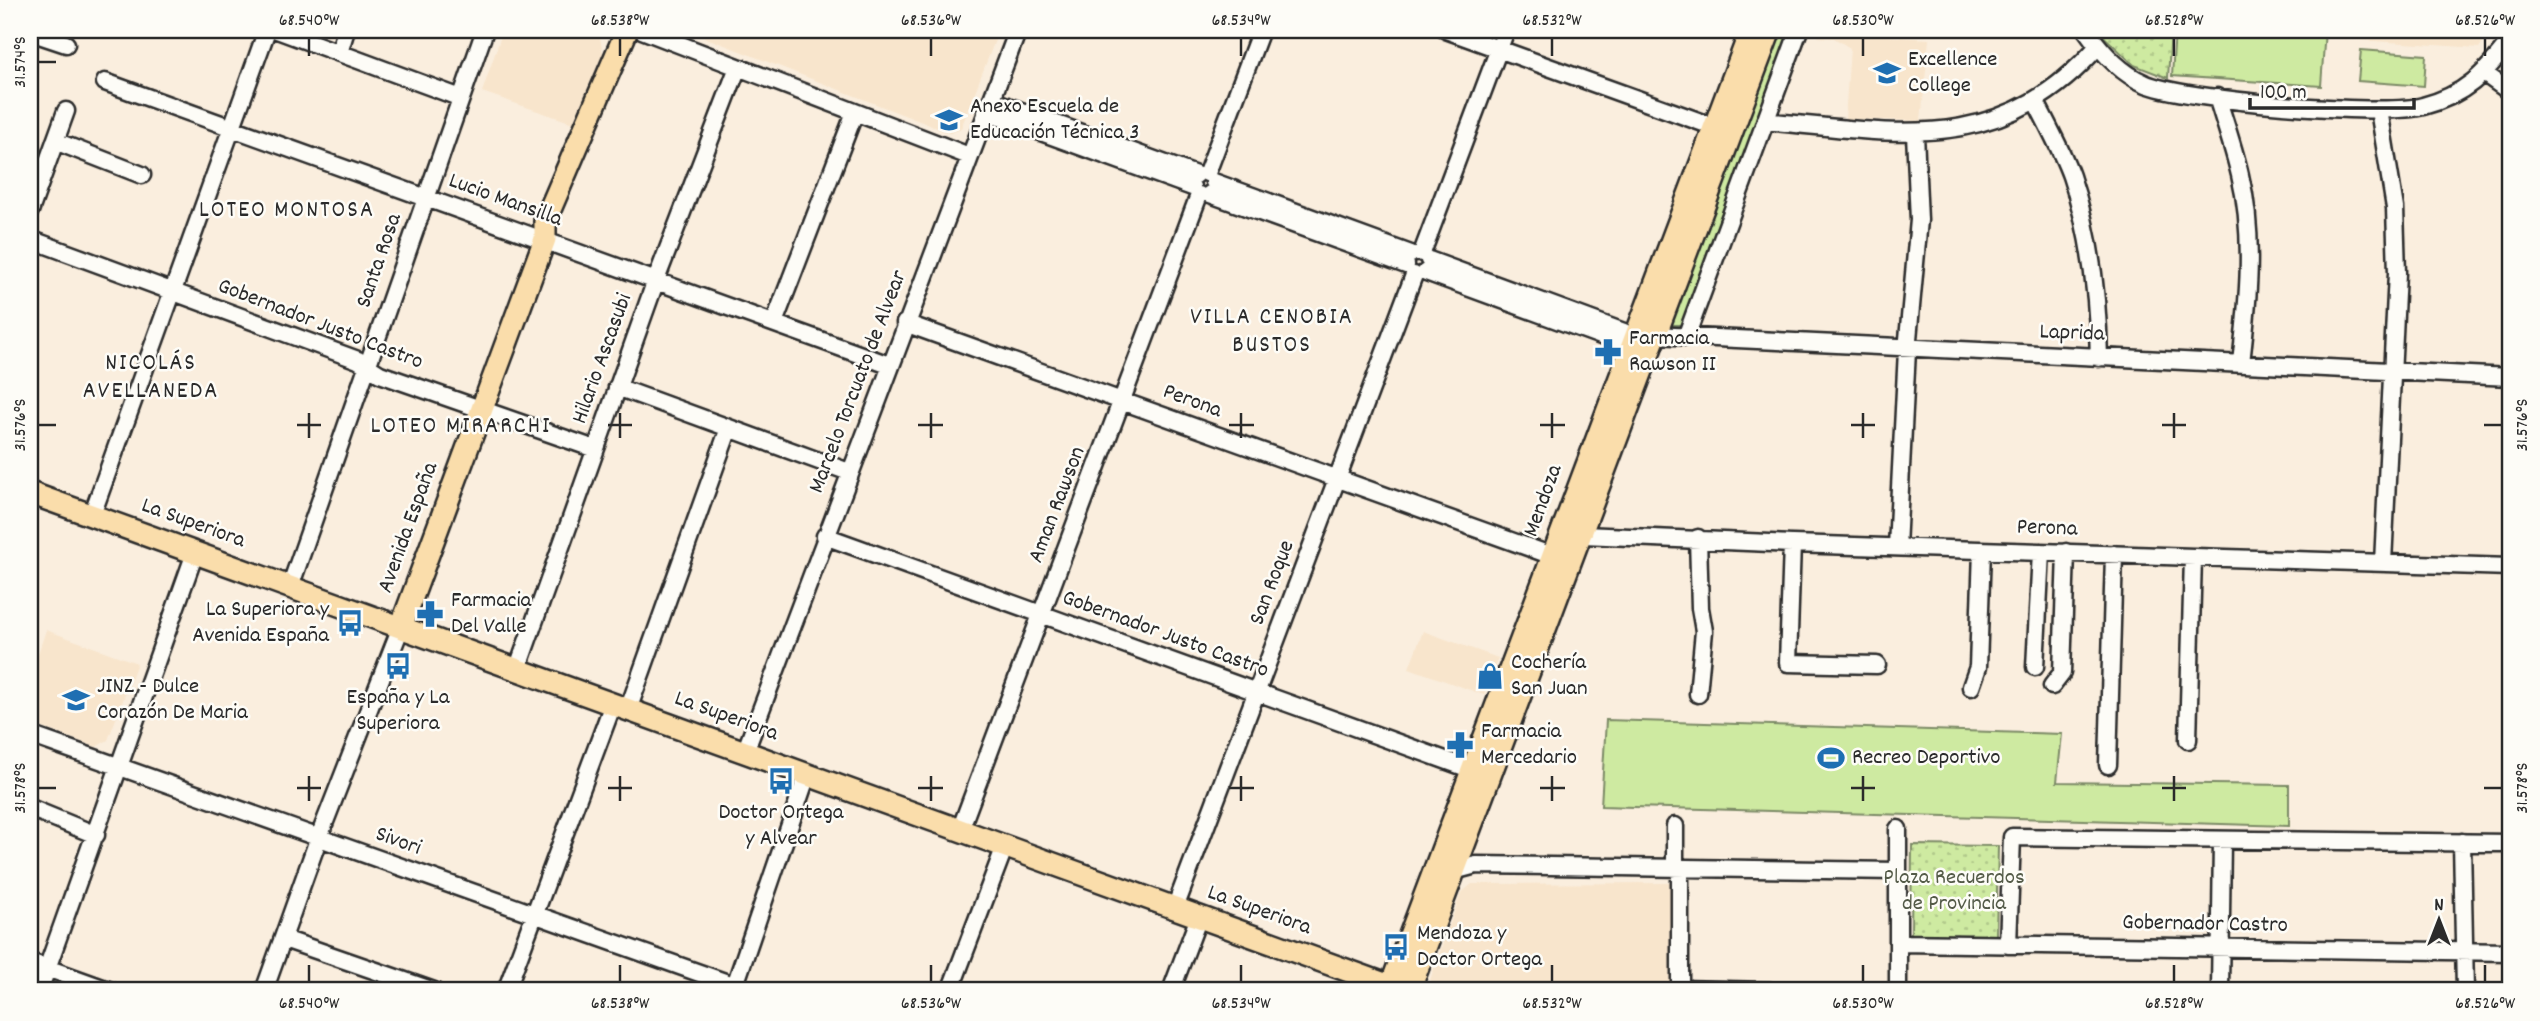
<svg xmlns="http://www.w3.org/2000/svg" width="2540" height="1021" viewBox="0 0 2540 1021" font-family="Dekko,sans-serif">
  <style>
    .built { fill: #f8e5cc }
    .grass { fill: #ceeaa1; stroke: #7c8a66; stroke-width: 2 }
    .park { fill: url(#park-dots); stroke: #7c8a66; stroke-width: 2 }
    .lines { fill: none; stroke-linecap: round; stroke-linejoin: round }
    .minor-casing { stroke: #2b2b2b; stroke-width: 21 }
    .major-casing { stroke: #2b2b2b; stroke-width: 26 }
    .minor { stroke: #fdfcf7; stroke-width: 16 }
    .major { stroke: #faddab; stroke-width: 21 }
    .ticks { fill: none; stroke: #2b2b2b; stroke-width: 2.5 }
    .labels { text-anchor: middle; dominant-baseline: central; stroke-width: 5; stroke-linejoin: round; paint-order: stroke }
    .poi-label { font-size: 23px; fill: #2b2b2b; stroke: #fdfcf7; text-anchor: start }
    .street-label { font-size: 23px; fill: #2b2b2b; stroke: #fdfcf7 }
    .park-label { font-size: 23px; fill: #545b48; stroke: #fdfcf7 }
    .neighbourhood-label { font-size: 24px; letter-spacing: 2px; fill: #2b2b2b; stroke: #fdfcf7 }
    .neatline { fill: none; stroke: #2b2b2b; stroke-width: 2.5 }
    .ticks-label { font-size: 18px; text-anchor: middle; fill: #2b2b2b }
  </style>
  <defs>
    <pattern id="park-dots" width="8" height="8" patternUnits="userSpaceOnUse" patternTransform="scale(1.75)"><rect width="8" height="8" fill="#ceeaa1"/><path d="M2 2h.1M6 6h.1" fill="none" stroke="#b1c98b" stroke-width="1.8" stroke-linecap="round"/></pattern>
  </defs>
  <rect width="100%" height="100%" fill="#faeede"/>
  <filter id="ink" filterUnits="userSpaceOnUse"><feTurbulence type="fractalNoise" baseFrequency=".0143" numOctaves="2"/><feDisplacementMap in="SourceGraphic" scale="14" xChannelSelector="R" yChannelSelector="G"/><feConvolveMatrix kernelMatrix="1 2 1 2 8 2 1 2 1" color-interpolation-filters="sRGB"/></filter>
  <g filter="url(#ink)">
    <path class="built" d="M503,30H582L600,38L603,54L573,123L482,92Z
      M686,30H999L961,128L950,133Z
      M2330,30H2491L2479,48L2329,38Z
      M1820,31L1929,39L1921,121L1845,119L1850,48L1834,38L1818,37Z
      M46,630L137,663L108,740L96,747L30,723V677Z
      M1423,631L1498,658L1484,695L1409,668Z
      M1673,883L1672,991H1426L1461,893L1472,884Z"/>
    <path class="grass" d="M1779,30H1795L1682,325H1671L1669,320Z
      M2175,30H2325L2321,86L2172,76Z
      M2361,50L2426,55L2424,86L2358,81Z
      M1606,720L2062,734L2057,782L2289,785V826L1601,806Z"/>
    <path class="park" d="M2097,30H2171L2168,78L2134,65Z
      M1912,845L1998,846L1996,937L1911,935Z"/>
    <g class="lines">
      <defs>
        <path id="minor" d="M277,30L461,98
          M642,30L969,156
          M1446,30L1723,130
          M2086,30C2101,51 2120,73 2144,83C2180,100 2385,117 2423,106C2465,95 2485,74 2510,41
          M30,32L66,44
          M339,53L346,30
          M2485,74L2510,92
          M105,82L889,365
          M2217,97C2225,123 2234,149 2240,175C2255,236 2248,302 2241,363
          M991,100L1196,175
          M2036,102C2048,126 2062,151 2071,176C2091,235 2098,295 2099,358
          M2379,110L2395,208L2397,273L2383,563
          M986,112L1192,187
          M1765,121C1896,133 2001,157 2098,46
          M55,141L142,175
          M1207,173L1261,30
          M1214,182L1411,254
          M1210,194L1406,265
          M30,211L66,111
          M30,239L358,360L380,374L595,449
          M1422,253L1506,30
          M1429,260L1624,332L1632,341
          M1426,272L1620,343L1654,335L2510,377
          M774,323L855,112
          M905,323L1561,559
          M1686,337L1799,30
          M617,387L849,472
          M92,515L267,30
          M825,536L1481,773
          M1572,538L1583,535L1792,544L2510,567
          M1698,538L1700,608L1704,631L1698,694
          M1792,544L1788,663L1877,665
          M1897,547L1907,350L1919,220L1915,134
          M290,587L485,30
          M2035,667L2041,552
          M517,670L656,280L738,67
          M2052,686L2062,673L2066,552
          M1971,687L1978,667L1982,550
          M628,710L729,428
          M30,735L750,991
          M2188,740L2193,557
          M745,752L1018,30
          M2108,765L2114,554
          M30,808L96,835
          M1675,826V869
          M960,830L1199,195
          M2462,842L2465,991
          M1680,869V989L1770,991
          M1446,873L1476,865L1898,871
          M1175,908L1414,275
          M284,939L434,991
          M1898,943L2510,952
          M2008,945L2012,837L2510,843
          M30,962L111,991
          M39,991L195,553
          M264,991L319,837L401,627
          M506,991L613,704
          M733,991L807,775
          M950,991L1005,846
          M1171,991L1199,917
          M1898,991V829
          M2220,991L2222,840"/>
        <path id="major" d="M30,493L1404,991
          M401,627L545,239V221L627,30
          M1389,991L1751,30
          M1409,991L1770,30"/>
      </defs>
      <use href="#minor" class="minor-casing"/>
      <use href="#major" class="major-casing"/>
      <use href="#minor" class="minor"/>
      <use href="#major" class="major"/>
    </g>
  </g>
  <path class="ticks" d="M309,38V56M620,38V56M931,38V56M1241,38V56M1552,38V56M1863,38V56M2174,38V56M2485,38V56M38,62H56M309,413V438M620,413V438M931,413V438M1241,413V438M1552,413V438M1863,413V438M2174,413V438M38,425H56M297,425H321M608,425H632M918,425H943M1229,425H1254M1540,425H1565M1851,425H1875M2162,425H2186M2484,425H2502M309,776V801M620,776V801M931,776V801M1241,776V801M1552,776V801M1863,776V801M2174,776V801M38,788H56M297,788H321M608,788H632M918,788H943M1229,788H1254M1540,788H1565M1851,788H1875M2162,788H2186M2484,788H2502M309,965V982M620,965V982M931,965V982M1241,965V982M1552,965V982M1863,965V982M2174,965V982M2485,965V982"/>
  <defs>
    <symbol id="school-bare" viewBox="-9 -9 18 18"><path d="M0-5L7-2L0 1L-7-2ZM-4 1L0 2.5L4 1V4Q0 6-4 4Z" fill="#1f6fb2" stroke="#fdfcf7" stroke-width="2.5" paint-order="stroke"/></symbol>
    <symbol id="pharmacy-bare" viewBox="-9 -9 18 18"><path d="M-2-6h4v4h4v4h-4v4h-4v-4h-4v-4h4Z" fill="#1f6fb2" stroke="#fdfcf7" stroke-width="2.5" paint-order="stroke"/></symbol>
    <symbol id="bus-bare" viewBox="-9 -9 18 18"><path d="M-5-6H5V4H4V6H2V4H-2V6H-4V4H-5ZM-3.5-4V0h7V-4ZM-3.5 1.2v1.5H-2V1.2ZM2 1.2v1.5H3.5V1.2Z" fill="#1f6fb2" stroke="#fdfcf7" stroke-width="2.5" paint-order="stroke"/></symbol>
    <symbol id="shop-bare" viewBox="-9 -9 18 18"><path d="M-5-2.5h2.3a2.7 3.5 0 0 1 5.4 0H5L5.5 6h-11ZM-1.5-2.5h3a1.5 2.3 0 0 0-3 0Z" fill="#1f6fb2" stroke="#fdfcf7" stroke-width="2.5" paint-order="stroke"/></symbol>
    <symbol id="stadium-bare" viewBox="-9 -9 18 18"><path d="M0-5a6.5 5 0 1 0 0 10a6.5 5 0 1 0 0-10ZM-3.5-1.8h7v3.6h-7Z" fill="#1f6fb2" stroke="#fdfcf7" stroke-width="2.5" paint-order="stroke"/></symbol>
  </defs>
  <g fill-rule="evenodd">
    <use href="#school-bare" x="1868" y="54" width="38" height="38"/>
    <use href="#school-bare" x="930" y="101" width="38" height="38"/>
    <use href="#pharmacy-bare" x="1589" y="333" width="38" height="38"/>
    <use href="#pharmacy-bare" x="411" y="595" width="38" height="38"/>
    <use href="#bus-bare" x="331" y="604" width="38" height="38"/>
    <use href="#bus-bare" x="379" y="647" width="38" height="38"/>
    <use href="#shop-bare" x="1471" y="657" width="38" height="38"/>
    <use href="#school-bare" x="57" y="681" width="38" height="38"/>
    <use href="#pharmacy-bare" x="1441" y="726" width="38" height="38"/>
    <use href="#stadium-bare" x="1812" y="739" width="38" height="38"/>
    <use href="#bus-bare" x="762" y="762" width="38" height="38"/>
    <use href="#bus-bare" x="1377" y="928" width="38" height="38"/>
  </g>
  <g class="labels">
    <g class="poi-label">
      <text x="1908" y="60">Excellence<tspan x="1908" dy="26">College</tspan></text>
      <text x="970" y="107">Anexo Escuela de<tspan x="970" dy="26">Educación Técnica 3</tspan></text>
      <text x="1629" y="339">Farmacia<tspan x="1629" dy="26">Rawson II</tspan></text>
      <text x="451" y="601">Farmacia<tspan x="451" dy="26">Del Valle</tspan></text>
      <text x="329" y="610" text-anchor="end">La Superiora y<tspan x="329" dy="26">Avenida España</tspan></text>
      <text x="1511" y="663">Cochería<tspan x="1511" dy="26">San Juan</tspan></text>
      <text x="97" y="687">JINZ - Dulce<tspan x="97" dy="26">Corazón De Maria</tspan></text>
      <text x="398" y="698" text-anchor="middle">España y La<tspan x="398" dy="26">Superiora</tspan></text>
      <text x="1481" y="732">Farmacia<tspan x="1481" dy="26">Mercedario</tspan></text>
      <text x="1852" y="758">Recreo Deportivo</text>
      <text x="781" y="813" text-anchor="middle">Doctor Ortega<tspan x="781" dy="26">y Alvear</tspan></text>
      <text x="1417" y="934">Mendoza y<tspan x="1417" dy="26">Doctor Ortega</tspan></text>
    </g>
    <g class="street-label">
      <text transform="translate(505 201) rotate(20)">Lucio Mansilla</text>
      <text transform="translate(380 261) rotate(-71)">Santa Rosa</text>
      <text transform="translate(320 325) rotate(21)">Gobernador Justo Castro</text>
      <text transform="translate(2072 334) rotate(2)">Laprida</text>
      <text transform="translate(603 359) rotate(-70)">Hilario Ascasubi</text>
      <text transform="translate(859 382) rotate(-69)">Marcelo Torcuato de Alvear</text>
      <text transform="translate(1192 402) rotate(20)">Perona</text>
      <text transform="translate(1544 501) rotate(-70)">Mendoza</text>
      <text transform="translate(1058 505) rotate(-69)">Aman Rawson</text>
      <text transform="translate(193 524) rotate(20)">La Superiora</text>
      <text transform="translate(409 528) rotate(-70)">Avenida España</text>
      <text transform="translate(2047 529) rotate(2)">Perona</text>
      <text transform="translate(1273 583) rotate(-69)">San Roque</text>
      <text transform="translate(1165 635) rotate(20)">Gobernador Justo Castro</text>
      <text transform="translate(726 717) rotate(20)">La Superiora</text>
      <text transform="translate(398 842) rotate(20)">Sivori</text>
      <text transform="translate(1259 911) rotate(20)">La Superiora</text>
      <text transform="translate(2205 925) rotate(1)">Gobernador Castro</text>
    </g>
    <g class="park-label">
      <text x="1954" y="878">Plaza Recuerdos<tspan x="1954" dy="26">de Provincia</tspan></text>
    </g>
    <g class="neighbourhood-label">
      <text x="287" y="211">LOTEO MONTOSA</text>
      <text x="1272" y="318">VILLA CENOBIA<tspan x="1272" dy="28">BUSTOS</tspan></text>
      <text x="151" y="364">NICOLÁS<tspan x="151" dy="28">AVELLANEDA</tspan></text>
      <text x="461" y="427">LOTEO MIRARCHI</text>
    </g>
  </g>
  <rect width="2540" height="1021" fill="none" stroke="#fdfcf7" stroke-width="77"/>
  <g transform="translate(2439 920)" stroke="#fdfcf7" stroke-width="5" paint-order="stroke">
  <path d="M0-5L12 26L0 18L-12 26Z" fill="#2b2b2b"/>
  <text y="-10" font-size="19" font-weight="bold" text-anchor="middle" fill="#2b2b2b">N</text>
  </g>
  <path d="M2250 98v10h164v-10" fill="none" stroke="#2b2b2b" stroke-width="3.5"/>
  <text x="2260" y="98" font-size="21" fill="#2b2b2b" stroke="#fdfcf7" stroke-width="5" paint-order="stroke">100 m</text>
  <rect x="38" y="38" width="2464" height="944" class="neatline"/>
  <g class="ticks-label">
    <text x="309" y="25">68.540°W</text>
    <text x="620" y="25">68.538°W</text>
    <text x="931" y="25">68.536°W</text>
    <text x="1241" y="25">68.534°W</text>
    <text x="1552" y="25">68.532°W</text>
    <text x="1863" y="25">68.530°W</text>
    <text x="2174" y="25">68.528°W</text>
    <text x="2485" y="25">68.526°W</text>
    <text transform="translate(19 62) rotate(-90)" y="6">31.574°S</text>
    <text transform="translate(19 425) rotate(-90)" y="6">31.576°S</text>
    <text transform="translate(2521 425) rotate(-90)" y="6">31.576°S</text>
    <text transform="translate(19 788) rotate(-90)" y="6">31.578°S</text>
    <text transform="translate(2521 788) rotate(-90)" y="6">31.578°S</text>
    <text x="309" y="1008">68.540°W</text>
    <text x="620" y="1008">68.538°W</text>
    <text x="931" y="1008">68.536°W</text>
    <text x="1241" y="1008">68.534°W</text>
    <text x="1552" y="1008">68.532°W</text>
    <text x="1863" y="1008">68.530°W</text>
    <text x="2174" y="1008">68.528°W</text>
    <text x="2485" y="1008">68.526°W</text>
  </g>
</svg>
